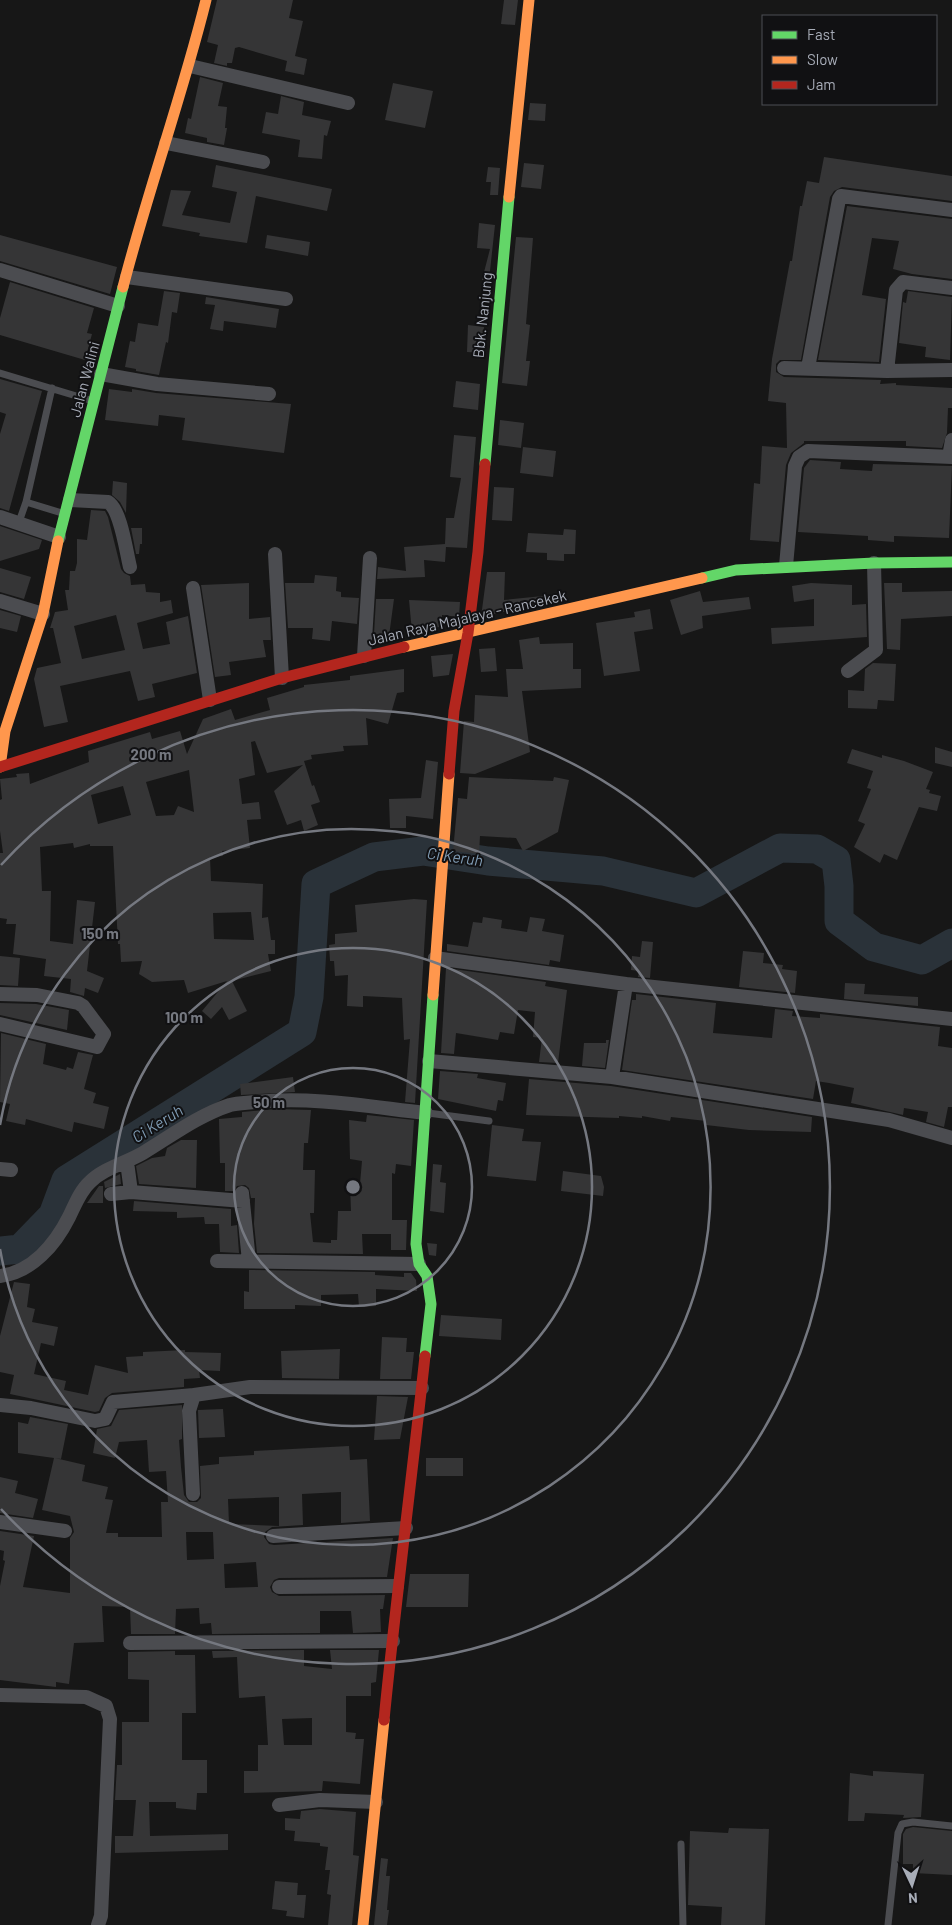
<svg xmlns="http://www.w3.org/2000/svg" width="952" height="1925" viewBox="0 0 952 1925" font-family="Barlow,sans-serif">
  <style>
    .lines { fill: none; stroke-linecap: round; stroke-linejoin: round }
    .river { stroke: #2a3239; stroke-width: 29 }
    .building { fill: #353536; fill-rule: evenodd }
    .lane { stroke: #4b4c50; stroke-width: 7 }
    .street { stroke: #4b4c50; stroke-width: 14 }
    .fast { stroke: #63d668; stroke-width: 11 }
    .slow { stroke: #ff974d; stroke-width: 11 }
    .jam { stroke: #b3261e; stroke-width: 11 }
    .ring { fill: none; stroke: #757880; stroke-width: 2.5 }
    .labels { text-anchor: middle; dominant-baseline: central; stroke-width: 4; stroke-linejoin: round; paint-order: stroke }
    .street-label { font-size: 15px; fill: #a8adb8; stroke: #111113 }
    .water-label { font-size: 16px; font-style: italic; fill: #7f9bb3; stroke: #111113 }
    .centre { fill: #757880; stroke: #111113; stroke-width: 2.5 }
    .ring-label { font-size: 15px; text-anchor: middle; font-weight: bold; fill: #757880; stroke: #111113; stroke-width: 4; stroke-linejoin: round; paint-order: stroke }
  </style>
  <rect width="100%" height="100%" fill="#171717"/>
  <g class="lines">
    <path class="river" d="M0,1251L20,1249L53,1215L66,1180L302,1032L309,997L316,884L374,857L423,851L488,861L603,871L696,893L780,848L817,849L836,860L839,886V921L874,947L922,960L952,943"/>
  </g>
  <path class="building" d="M217,0H293L289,18L303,21L295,56L307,59L304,75L285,71L287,61L239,47L235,48L232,63H227V66L214,63L218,45L207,42Z
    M504,0H518L515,25L501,24Z
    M200,77L223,83L218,106L227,107L225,128H227L224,145L207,142V138L185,133L188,118L191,119Z
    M393,83L433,91L425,128L385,120Z
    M281,96L304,102L302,115L331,121L327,136L324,135L322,159L298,157L300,140L262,133L266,112L278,114Z
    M530,103L546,104L545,121L528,120Z
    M824,157L952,176V201L842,187L834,191L830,197L801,360H780L776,364V372L784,377L881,380L880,384L896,383V385L952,388V408H948L947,433L942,448L906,446V441H804V443L791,453L786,465L779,542L750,540L754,483L760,484L762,446L787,448L786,403L768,401L772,359L790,261H792L800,206H802L807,181L819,183Z
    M524,163L544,165L541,189L521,187Z
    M216,165L332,189L327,211L256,196L247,243L199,236L200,233L162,226L171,190L191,191L182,215L230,223L237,192L212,187Z
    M488,167L500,168L498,195H490L491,182H486Z
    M847,206L952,219V279L912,274L893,269L899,241L872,238L862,295L886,299L879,362L818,360Z
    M479,223L495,225L489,280H482L490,249L477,248Z
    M0,235L117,267L110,294L0,261Z
    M267,235L310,242L308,256L265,248Z
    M516,237L533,238L526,324L530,325L526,361H530L527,386L502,383Z
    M10,282L94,308L87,333L92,334L85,360L0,335V318Z
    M164,291L180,293L177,313L172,312L168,343L166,342L159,375L136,371V369L125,367L130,341L135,342L138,323L158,326Z
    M908,291L952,297L950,360L925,357L926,347L899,343L903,302L906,303Z
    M206,297L279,309L276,328L224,321L223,331L210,329L215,305L205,304Z
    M468,325L484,327L482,353L467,352Z
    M0,379L42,391L9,511L0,508V434L6,414L0,412Z
    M456,381L480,384L478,410L453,407Z
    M109,389L132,392V389L156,393L291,404L284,453L182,440L185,418L159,415L158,426L105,420Z
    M500,420L524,423L521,448L498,445Z
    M454,435L476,437L467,548L446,547L445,562L424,560L425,577L377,579L378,567L406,571L404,547L445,544L446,518H454L461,478L450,477Z
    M523,447L556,451L553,477L520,473Z
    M810,460L841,462L840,469L872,471L873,464L952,466L949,538L894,536V542L868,540V536L798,532L804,468Z
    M113,481L127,483L126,513L120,502L112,495Z
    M494,487L514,488L512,521L492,520Z
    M91,510L105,511L108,517L121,569L124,573L130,576L131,585L145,584L146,592L160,593V602L171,600L173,613L137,623L143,649L170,644L166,622L188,616L197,673L152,684L155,697L138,701L130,671L60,686L68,722L44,727L34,679L37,668L61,663L53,628H50L55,612L68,610L65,590H69L70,571H75L77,563V539L87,540ZM116,615L125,650L82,659L74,626Z
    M0,526L42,540L39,549L0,561Z
    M131,528H142V544H140L139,554H136Z
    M564,529L576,530L575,554H564V561L547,560V553L526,552L528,533L563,535Z
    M0,568L31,577L24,599L0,592Z
    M487,572H505L504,600L543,596L544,603L481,617Z
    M315,575L337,577L336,591L341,592V597L359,598L357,624L332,621L330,641L312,639L313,628H288L285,583H314Z
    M249,583V619L270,617L271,640H263L266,657L229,662L231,675L215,677L201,585Z
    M811,583L852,585V605L866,604L867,637L772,644L771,628L814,626V599L794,602L792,586Z
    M884,583H902V592L952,591V616L901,619L900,650L887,649Z
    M700,591L703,602L749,597L751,609L702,616L703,628L681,635L670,600Z
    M376,599H394L389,636L374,634Z
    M409,600L460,602L459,617L442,615V618L439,617V627L412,632Z
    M650,609L653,629L634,632L640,671L604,676L596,623L635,617L634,612Z
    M0,610L21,616L17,632L0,628Z
    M539,637L540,644L573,643V669H581V688L522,691L530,752L475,774L460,773L464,721L474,722L475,695L508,697L506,669H523L519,640Z
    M495,648L497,671L481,672L479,649Z
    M453,654L449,675L433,677L431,656Z
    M873,663L896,664L894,701L878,700L877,709L848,708V690L864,691L865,669Z
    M404,669V692L397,693L388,724L366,718L368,745L343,746L344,751L311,755L312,759L304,761L312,786L314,785L320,802L311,805L318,825L304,831L301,820L287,825L274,791L303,765L267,773L255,741L251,742L255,775L239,779L242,804L259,802L261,819L247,820L250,848L222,851L223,856L210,857L211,881L263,884L262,918L268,917L271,940H275V954H268L271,971L232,981L247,1011L229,1020L222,1007L211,1019L202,1011L227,981L188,993L184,980L152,982L139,974L142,961L121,962L120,944H118L113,846H90V844L74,848L73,843L40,847L42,891H51L50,941L73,944L77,900L95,902L87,971L104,978L98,993L85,988L84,996L70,992L71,979L44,976L46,959L13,954L16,924H6L7,919L0,918V853H3L0,831V800L2,799L0,779L17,777L16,774L29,773L30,784L89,762L88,751L150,732L152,739L180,731L187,754L203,719L231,709L235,720L270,710L267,698L304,687V685L350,680V676ZM189,770L194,812L178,806L174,815L156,816L146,782ZM123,786L131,815L98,824L91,795ZM251,912L254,940L214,939L213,913Z
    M935,747L952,752V767L935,763Z
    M852,749L882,758V755L904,761L933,772L926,789L930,790L929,793L941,796L937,811L919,807L897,860L884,854L880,863L854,847L865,824L858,821L871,789L867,788L873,771L847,763Z
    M426,760L438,762L433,819L406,816V828H390L389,799L421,798Z
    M469,777L553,781L554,777L569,780L558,832L523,851L516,838L480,836L479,854L453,851L458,798L467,799Z
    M414,899L427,900L415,1103L405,1102L410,1039L404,1040L402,998L363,996V1007L347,1006L348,975L335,976L334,961H330L329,945L335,944V934L357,932L355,905Z
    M483,917L502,920L501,928L527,932L530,917L545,919L542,931L564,935L560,962L550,960L549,965L447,951V944L468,947L473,922L482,923Z
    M642,941L653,942L650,978L638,977L639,971L631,970L632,956L640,957Z
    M743,951L764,953L763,963L783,965L782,969L797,971L795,993L739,987Z
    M0,956L20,958L18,986L0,985Z
    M446,968L546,982L545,986L567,990L558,1063L539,1062L542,1038L533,1037L535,1012L518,1010L514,1034L500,1032L498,1040L456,1033L454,1054L441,1053Z
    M845,983L865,984L864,994L918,997V1006L844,999Z
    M636,994L716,1003L713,1033L772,1038L775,1009L793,1011L792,1016L820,1018V1014L940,1027L938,1046L952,1048V1107H948L944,1127L926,1122L928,1112L904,1108L903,1115L851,1103L854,1088L829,1083L816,1081L813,1099L622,1070L632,1000H636Z
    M0,1003L36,1004L69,1010L67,1030L0,1015Z
    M1,1033L46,1044L43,1064L66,1070L67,1067L73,1069L78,1052L93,1055L84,1089L96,1093L93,1103L109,1107L104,1129L74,1122L72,1132L26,1119L25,1125L6,1121L10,1104L0,1102Z
    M606,1040H609L605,1068L582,1066L584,1043H606Z
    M440,1071L478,1074L477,1078L506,1083L503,1101L498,1100L496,1111L438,1099Z
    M293,1077L295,1092L241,1095L240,1084Z
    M529,1079L611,1086L812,1117L811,1132L749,1130L706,1125V1121L671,1117L670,1121L642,1116V1118L619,1116V1118L526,1115Z
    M277,1109L311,1110L308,1143H304L303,1170H315L314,1213H310L313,1242L331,1243V1240H337L338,1211H351L350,1185L360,1184L362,1161L350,1159L349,1120L366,1122L367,1115L414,1120L411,1166L396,1164L395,1174L392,1173V1220H407L406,1250H391V1234H362L363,1254L257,1253L254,1224L255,1198H251L249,1188L245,1185L237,1186L234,1191H225V1163H220L219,1119L242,1117V1112Z
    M492,1125L524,1129L522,1141L541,1142L536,1181L487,1176Z
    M181,1140H197L196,1188L139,1184L136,1166L152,1158L165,1156L167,1148Z
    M433,1164L442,1165L440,1182L446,1183L444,1213L430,1211Z
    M563,1171L601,1176L604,1187L603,1196L561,1191Z
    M120,1174L121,1184L105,1188L104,1182Z
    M99,1186H103V1203H87Z
    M134,1201L231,1209V1226L237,1225L239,1253L220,1252L219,1224H205L204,1217L177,1218V1212L133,1211Z
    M427,1243L437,1244L436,1256L429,1255Z
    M249,1270L375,1272V1275L404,1277V1273H411L416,1280L417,1291L376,1289V1306L359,1307L358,1294L321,1295V1306L295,1305V1309H244V1291L249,1292Z
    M14,1282L30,1284L27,1307L35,1309L32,1322L58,1327L54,1346L41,1343L34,1374L66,1381L64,1390L88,1395L95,1365L128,1373L126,1357L143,1356V1352L185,1350V1352L221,1353L220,1371L199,1370L200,1378L184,1379V1387L112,1393L105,1398L99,1411L95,1412L10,1394L14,1375L0,1372V1336Z
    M441,1315L502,1319L501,1340L439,1336Z
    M382,1337L407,1338L406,1352H414L411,1379H380Z
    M340,1349L339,1379L282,1378L281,1351Z
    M377,1396L408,1397L400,1439L374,1440Z
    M182,1405V1439L179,1440L181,1467L184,1495L189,1502H197L201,1498L200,1466L219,1464V1457L254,1455V1451L349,1446L350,1460L367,1459L370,1521L341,1523V1492L302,1494L303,1525L272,1527L265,1532L264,1537L269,1544L274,1545L393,1538L387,1577L279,1578L274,1580L270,1587L272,1592L279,1596L385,1595L383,1609H380L381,1632L353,1633L351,1611H320V1633L212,1634L211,1623L200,1624L199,1608L176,1609L175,1634H131L130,1607L102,1606L104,1642L74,1643L69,1684L56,1682V1687L0,1680V1586L5,1561L3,1560L4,1551L0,1550V1531L34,1536L23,1587L70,1593V1538L74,1532L70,1516L42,1510L54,1458L18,1453V1422L28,1424L30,1417L68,1424L61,1459L55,1458L85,1465L82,1481L108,1487L105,1499L113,1500L106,1533H118V1537H162L161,1502H168L166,1471L149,1472L147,1440L119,1442L115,1458L93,1453L97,1429L111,1426L119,1410ZM279,1497V1526L229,1524L228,1499ZM186,1532H213L214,1559L187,1560ZM256,1562L258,1587L225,1588L224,1564Z
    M223,1409L225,1437L199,1438L198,1410Z
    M426,1458H463V1476H426Z
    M0,1477L18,1481L15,1493L38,1499L33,1518L0,1513Z
    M410,1574H469L468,1607H406Z
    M304,1650V1666L332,1669L330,1650H379L376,1682L371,1683V1696H346V1732L356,1733L355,1739H364L360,1784L323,1781L322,1791L244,1793V1771H258V1745H268L265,1696L239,1698L237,1657L213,1658L212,1651ZM312,1718V1745H284L282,1719Z
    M175,1651V1655H195L196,1713H182V1760H207V1793H197L196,1810L176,1808V1802H149L150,1836L228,1834V1850L115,1853V1836H133L136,1800H115L117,1765H122V1722H149V1680L128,1679V1652Z
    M873,1771L924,1774L921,1817L903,1818L904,1815L865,1813L864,1821H848L850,1773L873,1776Z
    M320,1809L356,1812L353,1855L359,1856L352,1925H328L331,1895L327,1894L330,1870H325L328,1847L320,1846V1843L294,1841L295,1831L285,1830V1818L300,1819L301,1811Z
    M913,1827L952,1831V1875L913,1873V1864H903V1834L906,1829Z
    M729,1828L769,1829L765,1925H721L722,1907L688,1905L690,1831L728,1833Z
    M381,1858L388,1859L386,1876H390L387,1910H389L387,1925H374Z
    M275,1881L298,1883L297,1895H306L304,1918L286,1916L287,1911L272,1909Z"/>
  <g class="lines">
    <path class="lane" d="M0,373L93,401
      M52,388L26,502L65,514
      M19,522L26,502
      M428,1113L489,1121
      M681,1844L683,1925
      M888,1925L898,1833L902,1824L913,1822L952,1826"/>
    <path class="street" d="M190,66L348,103
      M166,143L263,162
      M0,270L118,306
      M127,277L286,299
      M784,368L887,371L952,370
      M808,368L839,199L841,196L952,210
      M887,371L896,290L903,282L952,288
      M101,374L157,384L269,394
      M949,457L952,440
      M70,500L108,502C121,510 126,551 130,567
      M0,517L59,537
      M275,554L282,678
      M786,566L795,466L799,457L808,451L952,457
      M193,588L210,700
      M0,601L43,614
      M364,656L370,558
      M848,671L876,650L874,563
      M435,958L626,984L952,1019
      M0,994L37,995L78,1003L83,1006L104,1034L97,1047L0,1024
      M429,1061L612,1077L889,1120L952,1138
      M612,1077L626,984
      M127,1162L131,1192
      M0,1169L11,1170
      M242,1193L249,1261
      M111,1194L131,1192L243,1201
      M217,1261L419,1264
      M0,1276C32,1272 55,1245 69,1217C75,1205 80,1191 90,1182C104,1168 126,1163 143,1153C171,1136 199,1115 230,1105C238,1103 248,1103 256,1102C312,1096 371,1107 426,1113
      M0,1405L31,1408L95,1421L105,1419L113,1402L194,1395
      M193,1494L189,1411L194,1395L250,1387L422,1388
      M0,1522L65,1531
      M273,1536L406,1528
      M279,1587L397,1586
      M130,1643L393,1641
      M0,1695L86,1697L106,1706L110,1719L101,1916L98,1925
      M279,1805L320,1800L376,1802"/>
    <path class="fast" d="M485,464L509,197
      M58,541L123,287
      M702,578L736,570L874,563L952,562
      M425,1356L431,1304L427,1276L419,1264L416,1244L433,995"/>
    <path class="slow" d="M509,197L529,0
      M123,287C148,190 182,97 206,0
      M404,647L702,578
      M0,767L5,731L43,614L58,541
      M433,995L449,774
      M363,1925L384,1720"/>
    <path class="jam" d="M0,767L282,678L404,647
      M449,774L454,711L468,633L478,552L485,464
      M384,1720C396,1598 412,1477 425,1356"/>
  </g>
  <g class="ring">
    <circle cx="353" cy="1187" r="119"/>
    <circle cx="353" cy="1187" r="239"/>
    <path d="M0 1125A358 358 0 1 1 0 1249"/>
    <path d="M1 865A477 477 0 1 1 1 1509"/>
  </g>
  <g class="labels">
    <g class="street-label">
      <text transform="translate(482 315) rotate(-84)">Bbk. Nanjung</text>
      <text transform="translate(84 379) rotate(-75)">Jalan Walini</text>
      <text transform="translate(467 617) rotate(-13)">Jalan Raya Majalaya - Rancekek</text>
    </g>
    <g class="water-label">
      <text transform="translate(455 856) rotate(8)">Ci Keruh</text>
      <text transform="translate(157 1123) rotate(-32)">Ci Keruh</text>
    </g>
  </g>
  <circle cx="353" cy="1187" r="8" class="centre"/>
  <g class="ring-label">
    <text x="151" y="760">200 m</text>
    <text x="100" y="939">150 m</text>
    <text x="184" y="1023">100 m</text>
    <text x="269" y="1108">50 m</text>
  </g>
  <rect x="762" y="15" width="175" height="90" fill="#111113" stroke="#4d4f55"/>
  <rect x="772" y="31" width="25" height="8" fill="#63d668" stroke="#4d4f55"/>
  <text x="807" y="40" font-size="15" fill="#a8adb8">Fast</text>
  <rect x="772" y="56" width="25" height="8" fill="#ff974d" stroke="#4d4f55"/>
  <text x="807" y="65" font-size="15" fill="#a8adb8">Slow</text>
  <rect x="772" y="81" width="25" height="8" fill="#b3261e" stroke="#4d4f55"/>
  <text x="807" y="90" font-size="15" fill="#a8adb8">Jam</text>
  <g transform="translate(912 1885) rotate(176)" stroke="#111113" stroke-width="4" paint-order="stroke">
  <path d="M0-4L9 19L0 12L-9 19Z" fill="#a8adb8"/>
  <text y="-8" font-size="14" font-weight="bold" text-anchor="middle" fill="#a8adb8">N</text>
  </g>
</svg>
